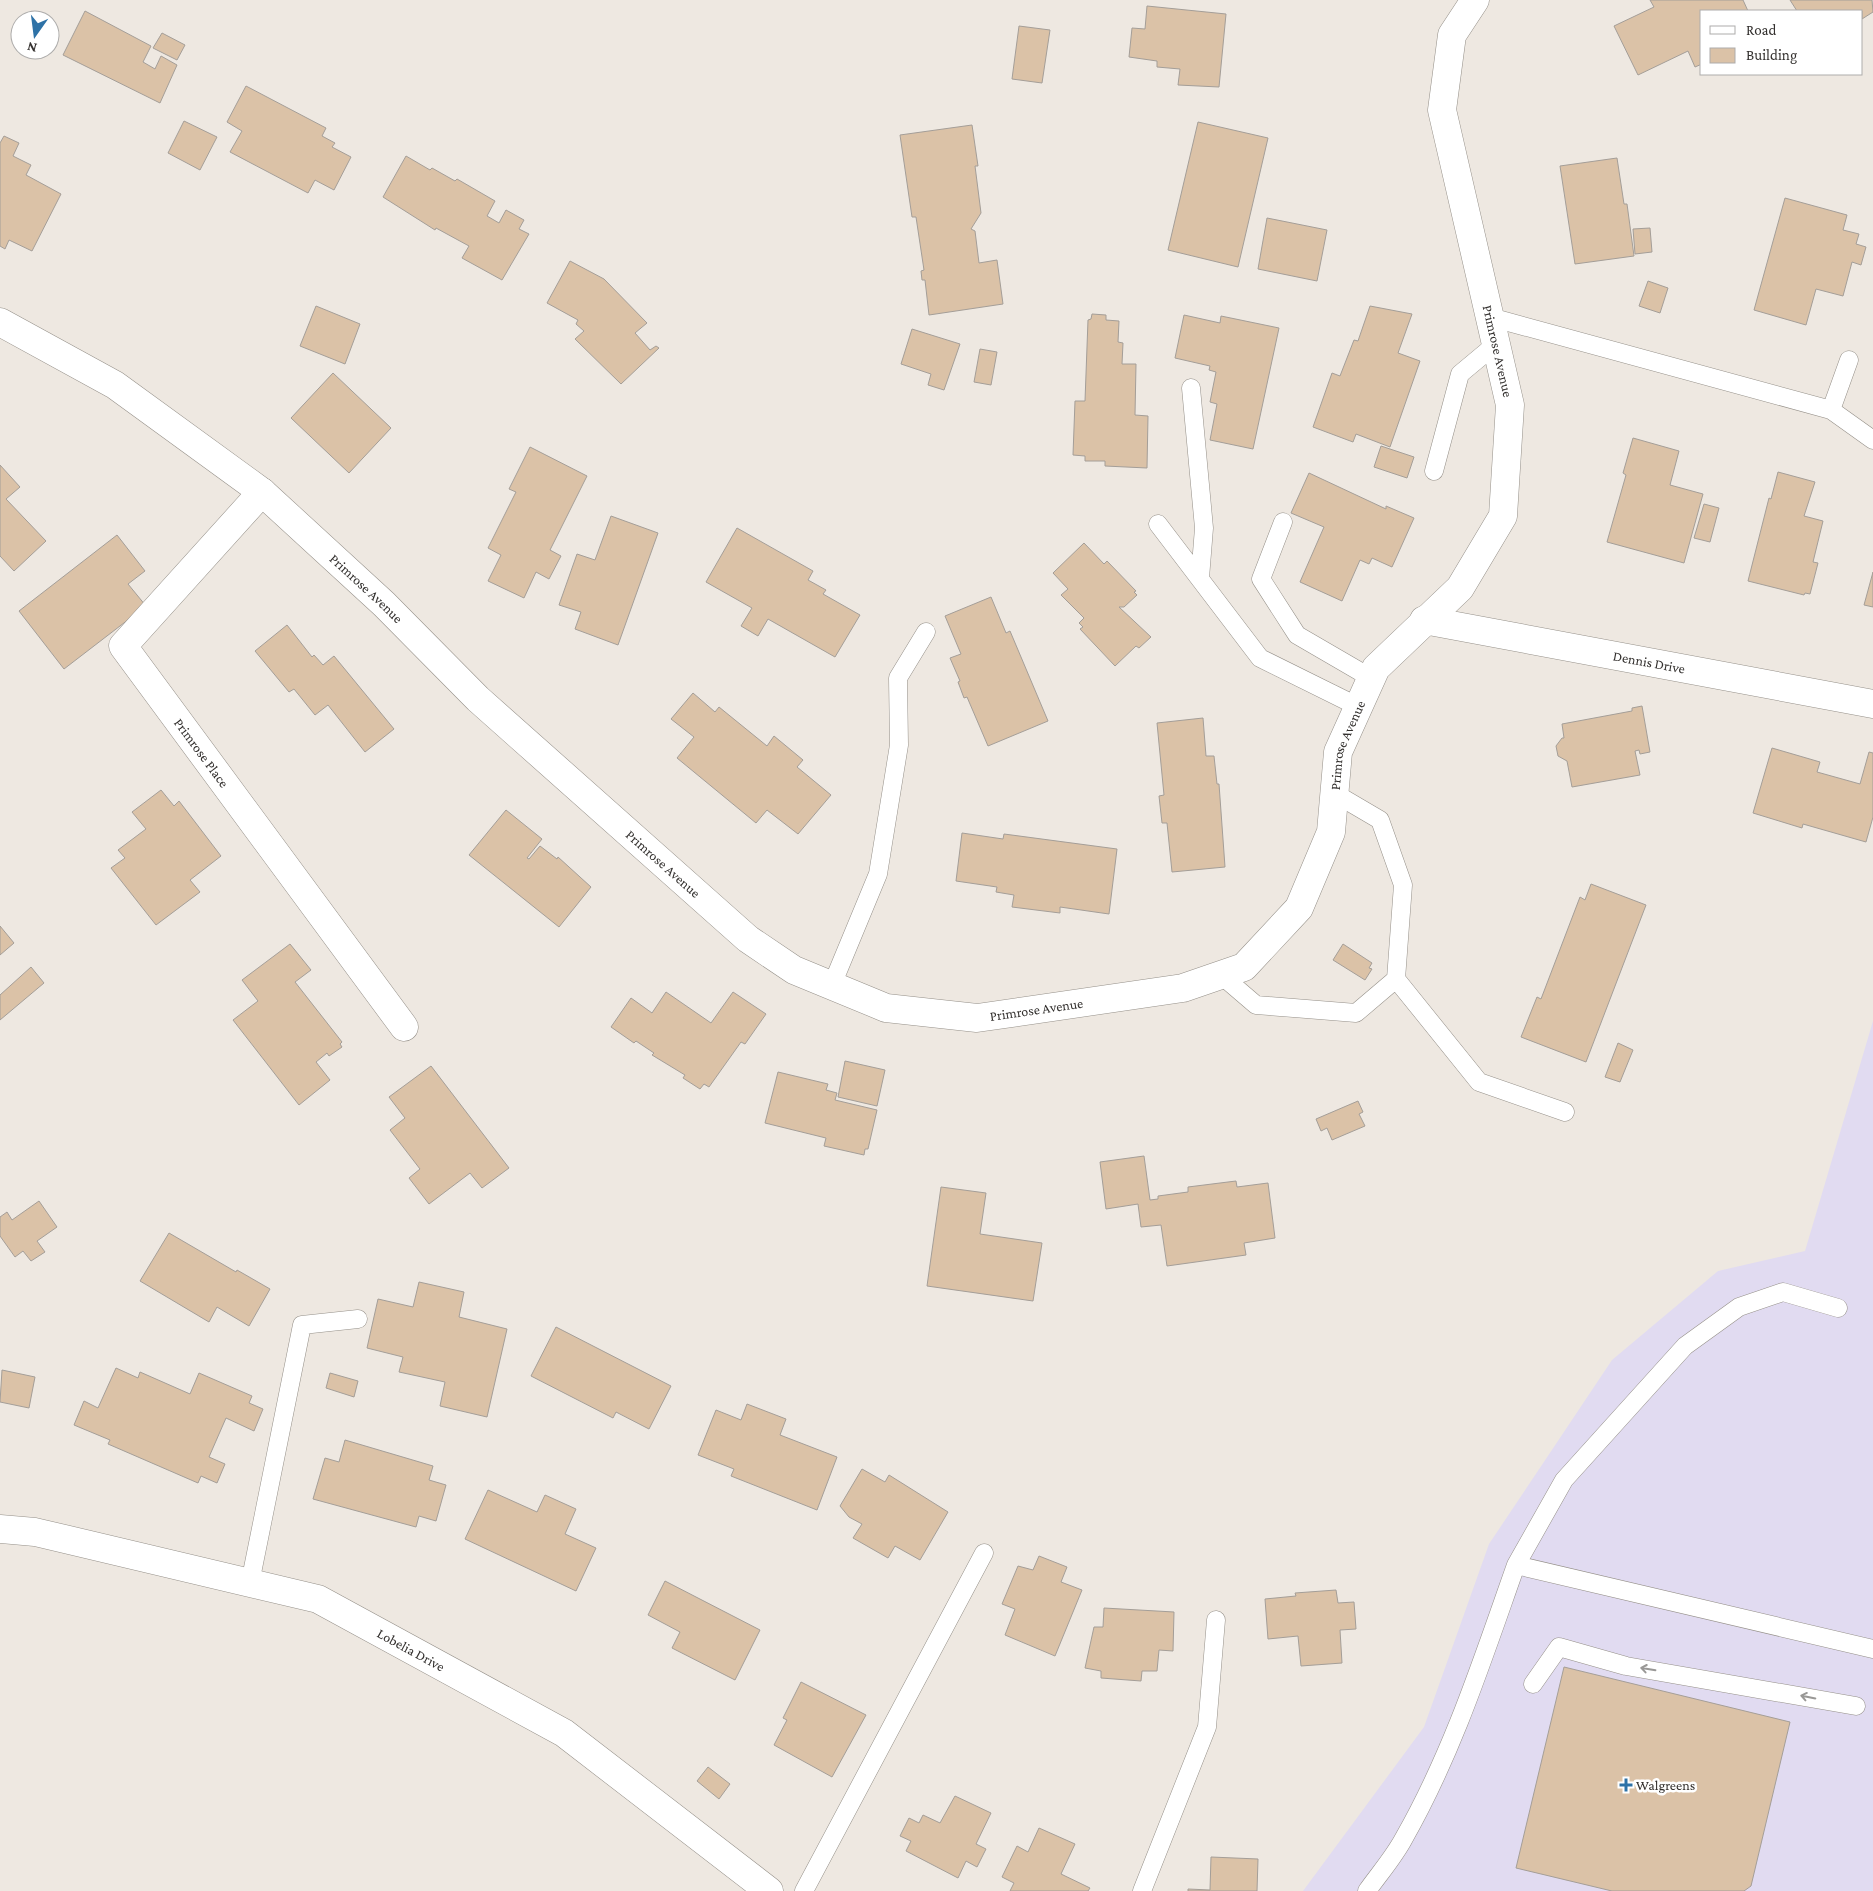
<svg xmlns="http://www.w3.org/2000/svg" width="1873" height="1891" viewBox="0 0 1873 1891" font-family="'Crimson Pro',serif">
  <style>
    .commercial { fill: #e1dbf1 }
    .building { fill: #dbc2a7; stroke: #a49e98 }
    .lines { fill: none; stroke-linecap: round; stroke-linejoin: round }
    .lane-casing { stroke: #959089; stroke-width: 19 }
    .street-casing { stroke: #959089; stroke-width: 29 }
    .secondary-casing { stroke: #959089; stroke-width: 29 }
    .lane { stroke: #fff; stroke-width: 18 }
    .street { stroke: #fff; stroke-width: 28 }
    .secondary { stroke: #fff; stroke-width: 28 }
    .oneway { stroke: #999896 }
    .poi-dot { fill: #2e72a7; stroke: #fff; stroke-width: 2 }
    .labels { text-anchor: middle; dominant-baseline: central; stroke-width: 5; stroke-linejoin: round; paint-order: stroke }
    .street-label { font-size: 14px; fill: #33302e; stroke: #fff }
    .poi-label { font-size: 14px; fill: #33302e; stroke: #fff; text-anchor: start }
  </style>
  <rect width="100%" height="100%" fill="#eee8e1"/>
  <path class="commercial" d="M1873,1021V1891H1303L1424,1727L1489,1544L1612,1360L1718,1271L1805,1251Z"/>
  <path class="building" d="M1650,0H1743L1748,11H1702V64L1695,67L1688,51L1638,75L1614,26L1654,7Z
    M1790,0H1872L1873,12L1862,19V11H1797Z
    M1147,6L1226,14L1219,87L1178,85L1180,69L1157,67V61L1129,57L1132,28L1145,29Z
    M85,11L151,46L143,62L155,69L161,56L177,65L160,103L63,55Z
    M1019,26L1050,30L1042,83L1012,79Z
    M162,33L185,45L177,60L153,48Z
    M246,86L326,128L322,136L335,143L332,147L351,157L334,190L315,180L308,193L230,152L242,131L227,122Z
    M184,121L217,137L200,170L168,153Z
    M1198,122L1268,138L1238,267L1168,250Z
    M972,125L978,166H975L981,213L971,229L975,231L979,263L997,260L1003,304L929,315L925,280H922L921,271L924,270L916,217H912L900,135Z
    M4,136L19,143L13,156L31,165L26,175L61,194L32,251L9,240L5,249L0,246V143Z
    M406,156L430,170L432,168L455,181L457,179L495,201L487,216L499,223L506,210L524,220L519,229L529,234L502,280L462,258L469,246L436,228L435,230L383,197Z
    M1617,158L1624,204H1627L1634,256L1575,264L1560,166Z
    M1785,198L1847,215L1843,230L1859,234L1856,244L1866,247L1861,265L1852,262L1843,296L1816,289L1806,325L1754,310Z
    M1267,218L1327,230L1317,281L1258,269Z
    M1650,228L1652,252L1635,254L1633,229Z
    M570,261L604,279L647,323L635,333L650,350L656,346L659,348L621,384L575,339L584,331L576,324L578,320L547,303Z
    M1648,281L1668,288L1660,313L1639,306Z
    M316,306L360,324L345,364L300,346Z
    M1370,306L1412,314L1398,353L1420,361L1390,447L1356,434L1353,442L1313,427L1332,373L1340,376L1354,340L1358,341Z
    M1092,314L1106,315V320L1119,321L1118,342L1123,343L1122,364H1136L1135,415L1148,416L1147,468L1105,466V461H1085V456L1073,455L1075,401H1085L1088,320L1091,319Z
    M1184,315L1220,323L1221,316L1279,328L1253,449L1210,440L1217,404L1210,402L1216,372L1209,370L1210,366L1175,358Z
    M912,329L960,344L944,390L928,385L931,374L901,364Z
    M980,349L997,352L991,385L974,382Z
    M333,373L391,428L349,473L291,418Z
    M1633,438L1679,451L1670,485L1703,494L1684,563L1607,542L1626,475L1623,473Z
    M1381,446L1414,457L1407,478L1374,467Z
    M530,447L587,476L550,550L561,556L549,579L536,572L524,598L488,581L501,555L488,548L516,492L509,489Z
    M0,465L20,487L6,499L46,541L14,571L0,556Z
    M1778,472L1815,482L1804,516L1823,521L1813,562L1818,563L1810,594L1805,593L1804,595L1748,581L1769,498L1771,499Z
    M1309,473L1386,509V506L1414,518L1392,567L1372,558L1369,564L1360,560L1342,601L1300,582L1324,527L1291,513Z
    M1704,504L1719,508L1710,542L1694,538Z
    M611,516L658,533L618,645L575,629L581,612L559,605L577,554L595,560Z
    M737,528L813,571L808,580L826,590L823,594L860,615L835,657L768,619L758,636L741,626L752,608L706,582Z
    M117,535L145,571L128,584L146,606L64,669L19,611Z
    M1084,543L1104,564L1107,561L1136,591L1134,592L1137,595L1124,607H1119L1151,637L1139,648L1136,646L1115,666L1080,629L1083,627L1079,623L1084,618L1061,595L1068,589L1053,573Z
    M1873,572V607L1864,605Z
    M991,597L1006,633L1010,631L1048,721L988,746L967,697L964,698L958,682L960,681L950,658L961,654L945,616Z
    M287,625L312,657L314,655L323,665L334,656L394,729L365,752L328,705L315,715L294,689L289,692L255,651Z
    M693,693L715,712L719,707L767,746L774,736L803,760L797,767L831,795L798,834L767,810L756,823L677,758L694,737L671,719Z
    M1642,706L1650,752L1640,754L1639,750L1635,751L1640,775L1572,787L1567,761L1558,756L1556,746L1562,738H1564L1562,724L1632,711V708Z
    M1203,718L1206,756H1214L1217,784H1219L1225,867L1172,872L1167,823H1162L1159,796L1164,795L1157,723Z
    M1772,748L1820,762L1817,772L1860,784L1869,752L1873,753V817L1866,842L1803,824L1802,828L1753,813Z
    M161,790L174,806L179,801L221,856L190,880L200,892L156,925L111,868L125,858L118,850L146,829L132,812Z
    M506,810L542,839L527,858L529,859L540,846L557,859L558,857L591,887L559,927L469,855Z
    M962,833L1003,839L1004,834L1117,849L1109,914L1060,907V913L1012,907L1014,895L996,892L997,887L956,881Z
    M1591,884L1646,905L1586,1062L1521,1037L1537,997L1541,999L1580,897L1585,900Z
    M0,926L14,943L0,955Z
    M290,944L311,970L295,982L342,1042L340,1044L342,1047L329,1056L327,1053L316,1062L330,1080L299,1105L233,1020L258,1001L242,980Z
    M1343,944L1372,963L1369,968L1372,969L1365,980L1333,960Z
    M31,967L44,983L0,1020V995Z
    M666,992L711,1023L733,992L766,1014L745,1044L741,1042L709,1087L704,1084L700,1089L683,1078L685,1075L652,1055L654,1053L636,1041L634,1043L611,1027L631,998L652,1013Z
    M1618,1043L1633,1050L1620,1082L1605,1077Z
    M845,1061L885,1070L877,1106L838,1097Z
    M431,1066L509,1168L482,1188L470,1173L429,1204L409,1178L420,1169L390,1130L405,1118L389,1097Z
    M778,1072L828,1084L826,1090L837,1093L835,1100L877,1110L868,1149H865L864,1155L824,1146L826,1138L765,1123Z
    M1358,1101L1363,1112L1359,1114L1365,1126L1332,1140L1327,1128L1321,1131L1316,1119Z
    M1144,1156L1150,1200L1158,1199V1196L1188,1192V1187L1236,1181L1237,1187L1268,1183L1275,1238L1244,1243L1246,1255L1167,1266L1161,1225L1141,1227L1138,1204L1106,1209L1100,1162Z
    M941,1187L986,1193L980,1234L1042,1243L1033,1301L927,1286Z
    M39,1201L57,1227L37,1241L45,1252L31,1261L23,1251L15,1257L0,1236V1217L7,1212L12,1220Z
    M169,1233L236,1272L237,1270L270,1289L249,1326L217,1307L209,1322L140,1281Z
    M419,1282L464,1292L459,1317L507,1329L487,1417L440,1406L445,1382L399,1372L403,1357L367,1348L378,1299L413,1307Z
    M556,1327L671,1386L649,1429L616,1412L613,1418L531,1376Z
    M116,1368L138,1378L140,1372L190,1394L199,1373L252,1396L249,1403L263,1409L254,1431L226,1418L209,1457L225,1464L217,1483L201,1476L198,1483L108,1444L110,1440L74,1425L84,1401L98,1408Z
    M2,1370L35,1377L29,1408L0,1402Z
    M330,1373L358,1381L354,1397L326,1388Z
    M747,1404L786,1419L780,1435L837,1457L817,1510L731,1476L734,1469L698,1455L716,1410L741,1420Z
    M345,1440L433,1466L429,1480L446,1485L436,1521L419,1516L416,1527L313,1499L325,1458L339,1462Z
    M862,1469L885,1482L889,1475L948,1512L920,1560L895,1546L888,1558L853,1538L862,1524L849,1517L840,1506Z
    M488,1490L537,1512L545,1495L576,1509L565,1534L596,1548L576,1591L465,1539Z
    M1039,1556L1067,1567L1061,1582L1082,1590L1055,1656L1005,1635L1015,1609L1002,1604L1018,1566L1033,1570Z
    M665,1581L760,1630L735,1680L672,1648L680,1632L648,1615Z
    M1336,1590L1338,1603L1354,1602L1356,1629L1340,1630L1342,1663L1301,1666L1298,1636L1268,1639L1265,1599L1296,1596L1295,1593Z
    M1104,1608L1174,1612L1173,1651L1159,1650L1157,1671H1142L1141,1681L1101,1678V1671L1085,1668L1094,1627H1103Z
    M1564,1667L1790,1722L1751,1886L1744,1891H1612L1516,1868Z
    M801,1682L866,1715L832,1777L774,1745L787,1720L783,1718Z
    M708,1767L730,1784L719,1799L697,1781Z
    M955,1796L991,1813L976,1844L986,1849L977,1867L966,1861L958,1878L906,1851L911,1841L900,1836L909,1818L919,1823L923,1815L940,1823Z
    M1039,1828L1075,1844L1061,1874L1090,1888L1088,1891H1010L1014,1883L1002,1877L1017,1846L1028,1852Z
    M1211,1857L1258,1859L1257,1891H1188V1889L1210,1890Z"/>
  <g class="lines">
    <defs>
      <path id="lane" d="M1490,317L1831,410L1873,440
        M1191,388L1204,528L1200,578
        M1831,410L1849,360
        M1434,471L1460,374L1496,344
        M1283,522L1261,579L1297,635L1371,678
        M1158,524L1260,658L1359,707
        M1221,975L1256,1005L1356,1013L1396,979L1403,885L1380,820L1334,793
        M1396,979L1479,1082L1565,1112
        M832,985L878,874L899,745L898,678L926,632
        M1516,1565L1564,1480L1685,1346L1739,1307L1783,1292L1838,1308
        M250,1583L302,1325L358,1319
        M1533,1684L1559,1647L1626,1666L1856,1706
        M804,1891L984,1553
        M1142,1891L1207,1727L1216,1620
        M1367,1891C1379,1874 1394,1857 1404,1838C1453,1752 1483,1658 1516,1565L1873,1649"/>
      <g id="street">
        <path id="s1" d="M0,322L115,385L262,492L384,604L478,699L748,939L794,970L886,1008L977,1018L1183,988L1244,967L1299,908L1331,832L1338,752L1376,668L1460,588L1503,516L1510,405L1442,110L1452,35L1475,0"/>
        <path id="s2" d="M262,492L123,646L404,1027"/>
        <path id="s3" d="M1424,620L1873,704"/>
      </g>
      <g id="secondary">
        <path id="s4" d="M0,1529L35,1532L318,1599L564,1733L769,1891"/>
      </g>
    </defs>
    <use href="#lane" class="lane-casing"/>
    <use href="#street" class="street-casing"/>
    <use href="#secondary" class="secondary-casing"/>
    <use href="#lane" class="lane"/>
    <use href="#street" class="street"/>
    <use href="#secondary" class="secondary"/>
  </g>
  <defs><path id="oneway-shaft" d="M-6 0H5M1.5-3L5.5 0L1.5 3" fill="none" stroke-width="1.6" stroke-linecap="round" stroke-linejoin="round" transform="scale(1.25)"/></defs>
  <g class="oneway">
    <use href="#oneway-shaft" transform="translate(1648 1669) rotate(-171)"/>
    <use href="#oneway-shaft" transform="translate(1808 1697) rotate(-169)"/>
  </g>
  <path class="poi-dot" d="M1623.5 1777.5h5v5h5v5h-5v5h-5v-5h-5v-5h5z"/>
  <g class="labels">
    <g class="street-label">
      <text transform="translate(1498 351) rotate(77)">Primrose Avenue</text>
      <text stroke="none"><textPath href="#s1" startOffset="455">Primrose Avenue</textPath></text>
      <text stroke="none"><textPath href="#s3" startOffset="229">Dennis Drive</textPath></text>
      <text stroke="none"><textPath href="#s1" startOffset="1745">Primrose Avenue</textPath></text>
      <text stroke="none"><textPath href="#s2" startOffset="340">Primrose Place</textPath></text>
      <text stroke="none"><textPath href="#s1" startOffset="860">Primrose Avenue</textPath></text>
      <text stroke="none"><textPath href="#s1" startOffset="1280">Primrose Avenue</textPath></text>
      <text stroke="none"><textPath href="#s4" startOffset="432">Lobelia Drive</textPath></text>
    </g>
    <g class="poi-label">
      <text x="1636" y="1785">Walgreens</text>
    </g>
  </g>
  <rect x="1700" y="10" width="162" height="65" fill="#ffffff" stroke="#adacab"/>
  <rect x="1710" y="26" width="25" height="8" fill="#ffffff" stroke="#adacab"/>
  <text x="1746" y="35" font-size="15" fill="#33302e">Road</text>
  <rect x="1710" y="48" width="25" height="15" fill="#dbc2a7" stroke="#adacab"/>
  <text x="1746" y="60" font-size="15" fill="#33302e">Building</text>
  <g transform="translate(35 35) rotate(194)"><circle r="24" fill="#ffffff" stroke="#adacab"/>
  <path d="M0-4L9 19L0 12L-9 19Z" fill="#2e72a7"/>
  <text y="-8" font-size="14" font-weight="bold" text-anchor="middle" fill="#33302e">N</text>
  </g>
</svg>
